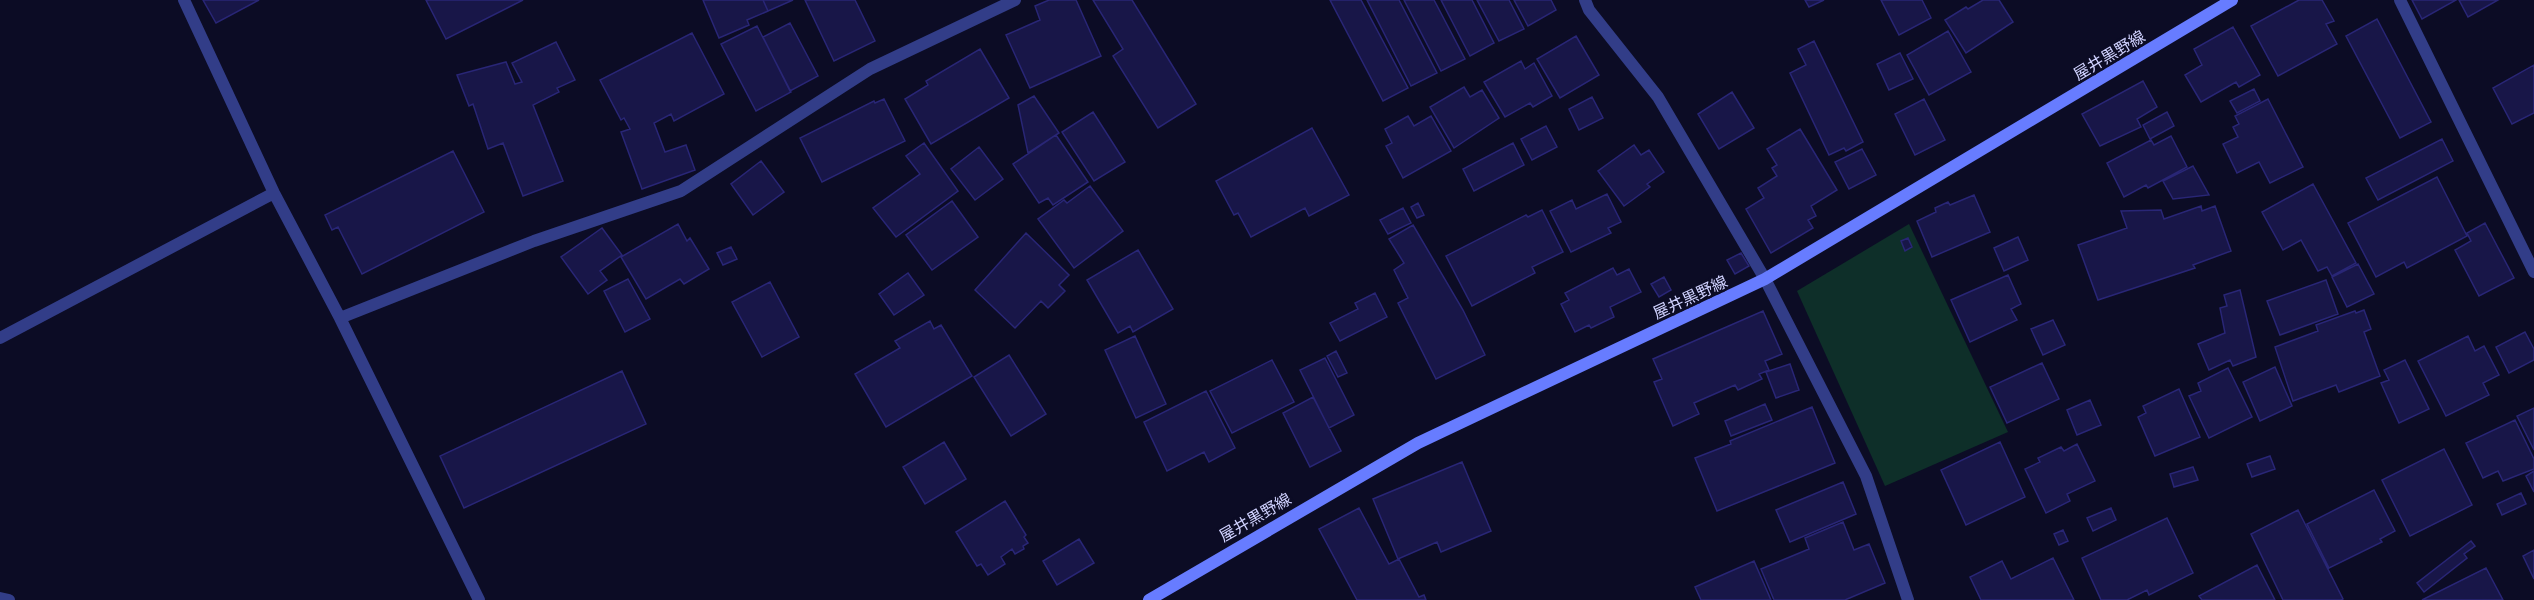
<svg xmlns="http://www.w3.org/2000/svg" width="2534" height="600" viewBox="0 0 2534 600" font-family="'Noto Sans','Noto Sans JP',sans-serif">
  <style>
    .green { fill: #0e2f29 }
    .building { fill: #181648; stroke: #292676; stroke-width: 1.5 }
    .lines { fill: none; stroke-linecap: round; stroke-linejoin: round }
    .minor { stroke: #323d88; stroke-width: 12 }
    .secondary { stroke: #677cff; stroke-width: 12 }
    .labels { text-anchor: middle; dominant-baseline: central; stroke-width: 5; stroke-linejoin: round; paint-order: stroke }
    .street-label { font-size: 16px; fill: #d0d2ff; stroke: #0c0c25 }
  </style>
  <rect width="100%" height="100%" fill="#0c0c25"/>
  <path class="green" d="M1909,224L2008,432L1885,486L1797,291Z"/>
  <path class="building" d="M203,0H259L216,23Z
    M426,0H523L446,39Z
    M703,0H763L768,11L747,20L749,25L719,38Z
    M763,0H793L768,11Z
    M805,0H855L875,41L834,61Z
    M1049,0H1076L1101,56L1030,88L1006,35L1040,20L1035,6Z
    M1093,0H1132L1196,104L1158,128L1113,56L1123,49Z
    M1330,0H1361L1408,88L1383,101Z
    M1367,0H1399L1437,73L1411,86Z
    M1404,0H1434L1465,59L1441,71Z
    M1441,0H1472L1494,43L1470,56Z
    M1477,0H1509L1524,29L1499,41Z
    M1514,0H1551L1556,10L1528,26Z
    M1805,0H1824L1809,7Z
    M1881,0H1922L1931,18L1899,35Z
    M1983,0H1999L2013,22L1966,53L1945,20L1966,7L1968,9Z
    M2299,0H2322L2334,21L2326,24L2337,44L2278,76L2251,26Z
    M2412,0H2456L2422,19Z
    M2459,0H2498L2468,17Z
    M2377,19L2431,122L2400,138L2346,36Z
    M790,23L818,76L790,91L763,37Z
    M757,26L791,92L756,111L721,44Z
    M2233,27L2260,75L2239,87L2236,82L2201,102L2185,75L2202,65L2194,49Z
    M1948,31L1971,72L1929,95L1907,55Z
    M692,33L724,94L674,121L671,114L654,123L665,152L686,145L695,170L642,189L621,132L630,129L624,118L621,120L600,80Z
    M1576,36L1599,75L1560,98L1537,59Z
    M1814,41L1863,142L1846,151L1844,148L1829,155L1790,73L1806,65L1798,49Z
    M556,42L575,80L557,88L559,92L533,105L563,181L523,196L503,143L488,149L473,104L469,106L457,75L506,62L515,84L522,82L512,63Z
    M980,49L1009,98L931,144L905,99L928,85L926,81Z
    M1900,53L1913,79L1889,90L1877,64Z
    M1521,61L1525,69L1534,63L1552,96L1533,107L1530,103L1505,117L1484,82Z
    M2534,65V113L2512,124L2493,88Z
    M2143,81L2157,107L2137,119L2141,127L2100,146L2082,114Z
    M1464,87L1470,97L1482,90L1499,118L1454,148L1430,107Z
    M2254,89L2260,101L2237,113L2230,101Z
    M1732,92L1754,128L1719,149L1698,114Z
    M1034,96L1059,133L1028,153L1018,105Z
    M1592,97L1603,118L1579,130L1569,109Z
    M884,99L905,141L822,182L800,138L874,101L875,103Z
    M1924,99L1945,140L1915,155L1895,114Z
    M2268,99L2303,167L2270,183L2259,162L2237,173L2223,144L2238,137L2233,127L2239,124L2235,116Z
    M1093,112L1125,162L1094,181L1062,132Z
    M2167,112L2174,126L2150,139L2143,125Z
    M1408,116L1414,126L1431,116L1451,151L1403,178L1386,146L1392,143L1385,129Z
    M1546,126L1557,147L1532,160L1521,139Z
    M1312,128L1349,195L1309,216L1305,208L1251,237L1238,213L1234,215L1216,181Z
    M1800,129L1837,190L1811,206L1816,216L1808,220L1813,228L1771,253L1746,209L1764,198L1758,188L1777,176L1772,168L1777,165L1767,149Z
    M1056,135L1088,182L1053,205L1048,198L1039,203L1013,164Z
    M2171,136L2187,167L2148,188L2146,185L2124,197L2107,163L2151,140L2154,145Z
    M2442,139L2453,161L2378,200L2366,178Z
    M924,143L958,191L896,237L873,208L920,174L906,156Z
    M1513,143L1524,165L1474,191L1463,169Z
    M1634,145L1641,155L1649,150L1664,172L1647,184L1650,187L1624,206L1598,171Z
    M979,147L1003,179L975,200L951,169Z
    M1862,149L1876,175L1849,189L1835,162Z
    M453,151L484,212L362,274L338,227L332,230L325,215Z
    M761,161L784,192L753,215L731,184Z
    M2193,166L2209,195L2173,199L2163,181Z
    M2437,177L2467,236L2407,268L2404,262L2376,277L2348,223Z
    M2313,184L2356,263L2332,276L2327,267L2318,271L2301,240L2283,250L2262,212Z
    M1090,186L1123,231L1074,268L1038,219L1064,200L1067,203Z
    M1607,194L1621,222L1608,228L1611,233L1571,252L1550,211L1572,200L1576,209Z
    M1974,195L1990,232L1932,257L1917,221L1936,212L1935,208L1948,202L1950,205Z
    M952,201L978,237L932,270L906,235Z
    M1418,203L1424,215L1417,218L1411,207Z
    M2201,206L2202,211L2215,206L2231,251L2193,265L2195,268L2098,300L2078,245L2127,228L2121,211L2161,210L2164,219Z
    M1403,208L1411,223L1388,234L1380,220Z
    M1542,210L1563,252L1532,267L1535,273L1472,306L1446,256L1526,215L1528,217Z
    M2485,223L2514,278L2479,296L2455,250L2471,241L2467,233Z
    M678,224L687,241L690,238L709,269L684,284L680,279L646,299L621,257Z
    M1413,225L1463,310L1485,355L1436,379L1398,303L1408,298L1394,270L1404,263L1389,239Z
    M602,228L622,255L600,271L607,280L588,294L561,257Z
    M1026,233L1069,275L1059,285L1065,291L1048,308L1041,301L1015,328L975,290Z
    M2018,237L2028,260L2004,271L1994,248Z
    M1908,238L1912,247L1905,251L1901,241Z
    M731,247L737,259L723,265L717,253Z
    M1138,250L1173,309L1133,332L1130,326L1118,333L1087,280Z
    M1741,253L1749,266L1735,274L1727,260Z
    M2358,264L2374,294L2347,307L2332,277Z
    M1613,268L1617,275L1629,269L1641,292L1610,307L1614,317L1591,328L1589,325L1575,332L1561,304L1569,300L1565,293Z
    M908,273L924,295L894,315L879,294Z
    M2008,275L2021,304L2011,309L2017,320L1970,342L1951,300Z
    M1664,277L1671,290L1659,297L1651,284Z
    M628,279L650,319L625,332L604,291Z
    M2326,280L2338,314L2280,335L2267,301Z
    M770,282L799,337L762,357L732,302Z
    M2240,290L2256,357L2233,366L2230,360L2209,370L2198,344L2225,333L2220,308L2227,306L2224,295Z
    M1375,293L1387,317L1340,341L1330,323L1358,309L1355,303Z
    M2364,310L2371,329L2364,332L2380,376L2339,392L2336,385L2293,401L2275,347L2318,331L2316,325L2355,311L2356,313Z
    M1763,311L1782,354L1765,361L1769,370L1759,374L1762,379L1738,390L1735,385L1694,403L1699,414L1673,426L1654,382L1662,379L1653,359Z
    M2053,320L2065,345L2043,355L2031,329Z
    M930,321L934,329L941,325L972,376L886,427L855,374L900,348L895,341Z
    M2525,332L2534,349V360L2509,373L2496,347Z
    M1135,336L1166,404L1136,418L1105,350Z
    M2468,336L2475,351L2484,346L2499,375L2483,383L2489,395L2446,416L2418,361Z
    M1336,351L1347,373L1338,377L1327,356Z
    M1009,355L1046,414L1011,436L974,377Z
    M1325,358L1354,415L1329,428L1300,370Z
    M1272,360L1294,402L1232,433L1210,391Z
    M2405,360L2429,409L2399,423L2381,383L2389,380L2384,370Z
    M2042,363L2059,399L2007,423L1990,387Z
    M1790,364L1799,390L1776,398L1766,372Z
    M2275,367L2292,406L2260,421L2243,382Z
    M2228,368L2252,417L2209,438L2189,396L2201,391L2198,383Z
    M622,371L646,424L464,508L440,456Z
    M2179,389L2200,437L2155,456L2138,417L2146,413L2143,406Z
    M1206,391L1235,448L1209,462L1204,452L1167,471L1144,422Z
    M1313,397L1341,451L1310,467L1283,413Z
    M2090,400L2101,425L2077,435L2067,410Z
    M1765,404L1772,420L1731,436L1725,421Z
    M1812,407L1835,463L1717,511L1695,458L1731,444L1730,441Z
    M2534,408V450L2517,416Z
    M2515,420L2534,459V469L2503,481L2498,471L2483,478L2466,443Z
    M944,442L966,479L925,504L903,467Z
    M2000,442L2025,497L1966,525L1941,470Z
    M2077,444L2095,481L2067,494L2070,501L2046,513L2025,469L2040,462L2038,458L2061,447L2064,451Z
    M2444,449L2472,505L2410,536L2382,480Z
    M2270,456L2275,469L2252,477L2247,464Z
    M1462,462L1491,531L1441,552L1437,542L1398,559L1373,499Z
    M2193,467L2198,480L2174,487L2170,474Z
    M2534,471V492L2526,476Z
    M1843,482L1856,514L1790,542L1776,510Z
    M2374,490L2395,531L2380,539L2382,542L2329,568L2307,524Z
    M2521,493L2526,504L2502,515L2497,504Z
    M1005,501L1026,535L1024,537L1028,543L1023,546L1024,549L1015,554L1012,549L1001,557L1005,564L988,575L981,564L977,566L956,532Z
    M1359,508L1389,564L1399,559L1419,597L1424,595L1426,600H1357L1319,529Z
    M2111,508L2116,520L2093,531L2087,518Z
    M2298,510L2343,599L2341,600H2283L2251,534Z
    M2167,518L2193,573L2149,595L2147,590L2127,600H2101L2082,558Z
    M1843,522L1854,550L1869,544L1885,583L1845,600H1774L1761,569L1809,549L1805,538Z
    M2063,530L2068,541L2059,545L2054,534Z
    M1079,539L1094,563L1057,585L1043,561Z
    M2471,541L2475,546L2464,554L2467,558L2424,592L2417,583Z
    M2534,550V579L2523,556Z
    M2053,558L2074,600H1981L1970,577L2002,561L2011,579Z
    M1754,561L1771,600H1701L1695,587Z
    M2257,565L2275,600H2202L2199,596Z
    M2486,568L2503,600H2422Z"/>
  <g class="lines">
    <path class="minor" d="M184,0L274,193L340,318L479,600
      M1585,0L1589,10L1658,97L1765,279L1866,476L1908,600
      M2400,0L2534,272
      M340,318L534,241L681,191L870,69L1015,0
      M0,338L274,193
      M0,598L9,600"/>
    <path class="secondary" d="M1149,600L1418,443L1765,279L2232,0"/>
  </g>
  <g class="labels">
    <g class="street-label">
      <text transform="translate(2109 55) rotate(-31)">屋井黒野線</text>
      <text transform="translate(1690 297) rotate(-25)">屋井黒野線</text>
      <text transform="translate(1255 517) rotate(-30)">屋井黒野線</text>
    </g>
  </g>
</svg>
